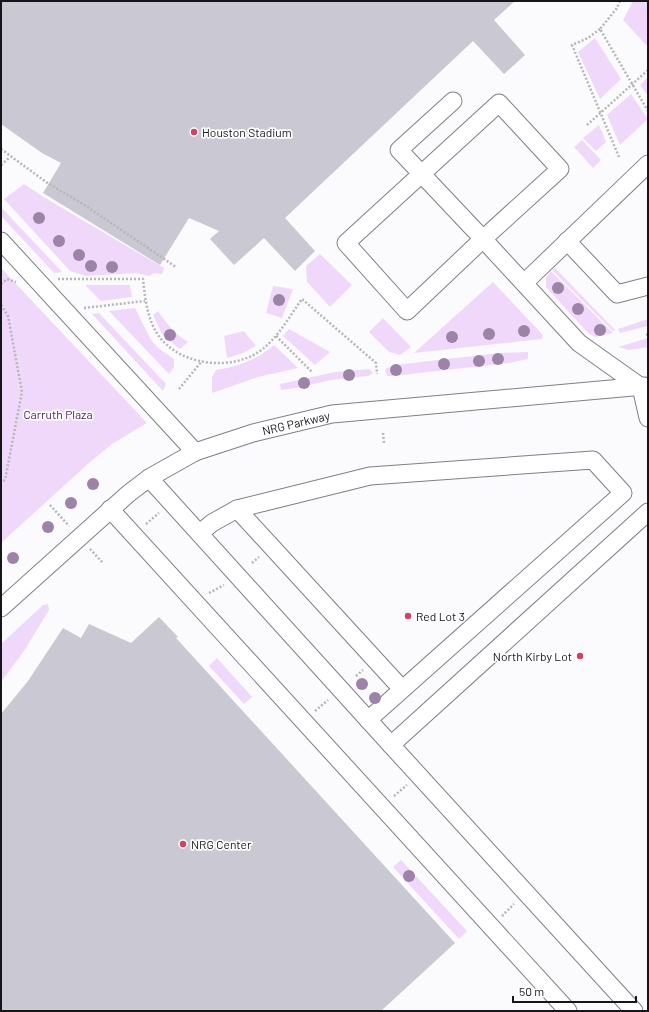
<svg xmlns="http://www.w3.org/2000/svg" width="649" height="1012" viewBox="0 0 649 1012" font-family="Barlow,sans-serif">
  <style>
    .green { fill: #f0d8fa }
    .building { fill: #cac8d2 }
    .lines { fill: none; stroke-linecap: round; stroke-linejoin: round }
    .minor-casing { stroke: #7e7f88; stroke-width: 19 }
    .path { stroke: #b6b6b9; stroke-width: 2.5; stroke-dasharray: 2 2; stroke-linecap: butt }
    .minor { stroke: #fff; stroke-width: 17 }
    .tree { fill: #9d83a8 }
    .poi-dot { fill: #d24262; stroke: #fff; stroke-width: 1.5 }
    .labels { text-anchor: middle; dominant-baseline: central; stroke-width: 3.5; stroke-linejoin: round; paint-order: stroke }
    .poi-label { font-size: 12px; fill: #16161a; stroke: #fff; text-anchor: start }
    .park-label { font-size: 12px; fill: #502062; stroke: #fff }
    .street-label { font-size: 12px; fill: #16161a; stroke: #fff }
  </style>
  <rect width="100%" height="100%" fill="#fbfbfd"/>
  <path class="green" d="M633,1H648V44L646,45L623,20Z
    M595,38L621,79L600,99L578,52Z
    M648,77V96L640,85Z
    M631,94L648,119L620,145L607,115Z
    M599,125L606,142L596,151L583,138Z
    M582,140L601,160L593,168L574,147Z
    M24,184L47,199L164,268L162,274L154,273L149,276L136,273L86,276L70,271L4,199Z
    M1,207L62,272L54,273L1,216Z
    M320,254L352,285L330,307L307,282L306,266Z
    M1,268L147,423L112,444L89,463L1,543Z
    M555,268L615,330L613,331L552,270Z
    M551,271L613,333L595,337L588,333L546,287V278Z
    M493,282L543,335L542,339L414,353Z
    M85,285H130L132,297L101,301Z
    M273,286L293,289L282,318L266,313Z
    M135,308L151,340L158,348L174,359V367L169,374L109,311Z
    M158,311C166,323 175,334 188,342L180,349L163,336L153,315Z
    M99,313L166,384L163,391L92,314Z
    M383,318L411,347L400,355L389,352L369,332Z
    M648,319V326L620,333L618,329Z
    M289,329L330,352L315,365L283,336Z
    M244,331L256,346L243,353L227,358L224,336Z
    M648,338V347L629,350L618,347Z
    M274,345L298,368L258,377L212,393V377L216,370C238,366 257,360 274,345Z
    M528,352V359L509,363L393,376H387L385,369L395,365L499,353Z
    M369,369L373,373L368,376L331,380L296,388L281,390L280,384L335,372Z
    M48,604L49,610L24,651L1,682V644L43,605Z
    M217,658L252,697L244,704L209,666Z
    M401,860L467,931L459,939L393,867Z"/>
  <path class="building" d="M1,1H515L494,20L525,55L504,74L473,41L285,218L315,251L295,271L264,238L234,265L210,239L219,231L189,218L160,265L43,193L61,163L42,153L1,124Z
    M159,617L178,637L176,638L455,943L381,1011H1V714L28,681L63,628L81,638L89,624L131,643Z"/>
  <g class="lines">
    <defs>
      <g id="minor">
        <path d="M453,101L399,150C427,180 455,209 483,239L407,311L346,243L499,103L560,169L483,239L579,343L641,387L648,418"/>
        <path d="M1,241L195,452"/>
        <path d="M567,241L617,294L648,286"/>
        <path d="M524,283L648,164"/>
        <path d="M149,478L391,745L648,512"/>
        <path d="M110,509L568,1011"/>
        <path d="M237,509L402,689"/>
        <path d="M200,533L212,523L237,509L370,476L593,460L623,493L368,720"/>
        <path id="s1" d="M1,608L128,494L149,478L195,452L253,433L332,414L644,386"/>
        <path d="M391,745L634,1011"/>
      </g>
    </defs>
    <use href="#minor" class="minor-casing"/>
    <path class="path" d="M620,1L617,8L600,29L648,111
      M600,29L588,38L572,45L619,157
      M587,125L648,70
      M1,149L46,182L86,206L176,267
      M1,165L10,157
      M58,279H143C145,298 147,318 158,335C179,365 230,372 260,351C278,338 289,317 302,299L376,363L377,374
      M1,284L7,279L16,282
      M1,305L8,316L22,392L5,480L1,482
      M84,308L145,301
      M646,335L648,334
      M276,336L312,372
      M179,389L202,361
      M383,433L384,443
      M50,505L69,526
      M146,524L159,513
      M90,549L103,563
      M252,563L259,557
      M209,593L224,585
      M356,676L363,670
      M315,711L328,700
      M394,796L407,785
      M502,916L514,904"/>
    <use href="#minor" class="minor"/>
  </g>
  <g class="tree">
    <circle cx="39" cy="218" r="6"/>
    <circle cx="59" cy="241" r="6"/>
    <circle cx="79" cy="255" r="6"/>
    <circle cx="91" cy="266" r="6"/>
    <circle cx="112" cy="267" r="6"/>
    <circle cx="558" cy="288" r="6"/>
    <circle cx="279" cy="300" r="6"/>
    <circle cx="578" cy="309" r="6"/>
    <circle cx="600" cy="330" r="6"/>
    <circle cx="524" cy="331" r="6"/>
    <circle cx="489" cy="334" r="6"/>
    <circle cx="170" cy="335" r="6"/>
    <circle cx="452" cy="337" r="6"/>
    <circle cx="498" cy="359" r="6"/>
    <circle cx="479" cy="361" r="6"/>
    <circle cx="444" cy="364" r="6"/>
    <circle cx="396" cy="370" r="6"/>
    <circle cx="349" cy="375" r="6"/>
    <circle cx="304" cy="383" r="6"/>
    <circle cx="93" cy="484" r="6"/>
    <circle cx="71" cy="503" r="6"/>
    <circle cx="48" cy="527" r="6"/>
    <circle cx="13" cy="558" r="6"/>
    <circle cx="362" cy="684" r="6"/>
    <circle cx="375" cy="698" r="6"/>
    <circle cx="409" cy="876" r="6"/>
  </g>
  <g class="poi-dot">
    <circle cx="194" cy="132" r="4"/>
    <circle cx="408" cy="616" r="4"/>
    <circle cx="580" cy="656" r="4"/>
    <circle cx="183" cy="844" r="4"/>
  </g>
  <g class="labels">
    <g class="poi-label">
      <text x="202" y="132">Houston Stadium</text>
      <text x="416" y="616">Red Lot 3</text>
      <text x="572" y="656" text-anchor="end">North Kirby Lot</text>
      <text x="191" y="844">NRG Center</text>
    </g>
    <g class="park-label">
      <text x="58" y="414">Carruth Plaza</text>
    </g>
    <g class="street-label">
      <text stroke="none"><textPath href="#s1" startOffset="355">NRG Parkway</textPath></text>
    </g>
  </g>
  <rect width="649" height="1012" fill="none" stroke="#16161a" stroke-width="4"/>
  <path d="M513 996v6h123v-6" fill="none" stroke="#16161a" stroke-width="2"/>
  <text x="519" y="996" font-size="12" fill="#16161a" stroke="#ffffff" stroke-width="3" paint-order="stroke">50 m</text>
</svg>
